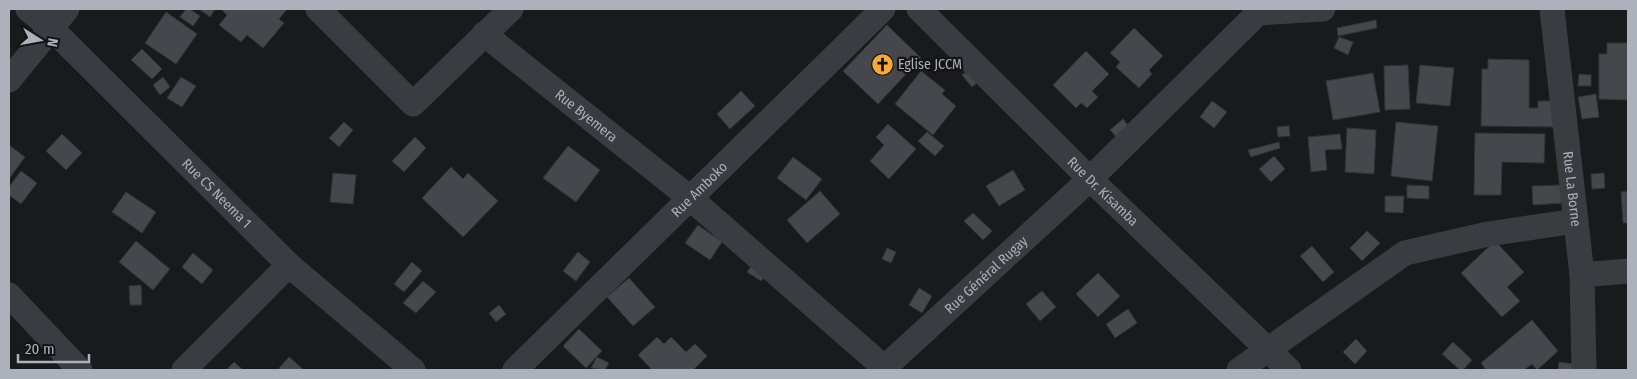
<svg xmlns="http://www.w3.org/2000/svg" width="1637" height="379" viewBox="0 0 1637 379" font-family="'Fira Sans Condensed',sans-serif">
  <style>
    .building { fill: #46474c; stroke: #333438 }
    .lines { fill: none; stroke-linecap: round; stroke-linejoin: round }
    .minor { stroke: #3a3c41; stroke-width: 25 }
    .labels { text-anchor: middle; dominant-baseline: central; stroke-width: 4.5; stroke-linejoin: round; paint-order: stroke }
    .poi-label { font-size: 14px; fill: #acb1bc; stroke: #141417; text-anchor: start }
    .street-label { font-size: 14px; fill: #acb1bc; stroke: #141417 }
  </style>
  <rect width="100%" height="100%" fill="#191a1c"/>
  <path class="building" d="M186,9H190L200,16L193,26L180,17Z
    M199,9H215L210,17Z
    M221,9H287L279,19L284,23L263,48L247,35L241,42L219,25L227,15Z
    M166,12L197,34L176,64L145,43Z
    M1376,20L1377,28L1338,36L1337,28Z
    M887,25L921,58L878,104L843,71Z
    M1134,28L1163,56L1149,70L1152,74L1139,88L1116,67L1120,62L1110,53Z
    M1339,37L1353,42L1348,55L1334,48Z
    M1607,43H1628V100L1599,99V54H1607Z
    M142,49L162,69L152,79L131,60Z
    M1086,51L1109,74L1092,91L1098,97L1087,108L1081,103L1076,108L1053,85Z
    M1488,59L1529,60V108H1538V101H1557L1556,127L1481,126L1482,69H1488Z
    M975,64L985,76L972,87L962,75Z
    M1408,65L1410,109L1385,110L1384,66Z
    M1420,65L1454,68L1450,106L1416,103Z
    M921,71L945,90L942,94L956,106L933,135L895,104Z
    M1373,73L1380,112L1333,120L1326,81Z
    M1579,74L1591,75V86H1578Z
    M163,77L170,87L160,95L153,85Z
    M181,77L196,86L182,107L167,98Z
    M741,91L755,106L730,129L717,114Z
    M1596,94L1599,117L1582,119L1578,97Z
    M1212,101L1227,112L1214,128L1200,117Z
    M1123,119L1131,129L1118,139L1110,130Z
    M344,122L353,130L339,147L329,138Z
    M1396,122L1438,126L1432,181L1391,176Z
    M888,124L916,149L889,179L870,161L884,145L876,137Z
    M1289,126L1290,136L1278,137L1277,127Z
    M1347,128L1376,130L1374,174L1345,172Z
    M927,132L944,146L935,156L918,141Z
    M1475,133L1545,134L1544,163L1502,162L1501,195H1474Z
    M62,134L82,153L66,170L46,151Z
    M1340,134L1342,149L1325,150L1327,170L1311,172L1308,137Z
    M415,137L426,148L404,172L392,161Z
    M1279,142L1280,148L1251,157L1248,150Z
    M9,145L25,157L9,179Z
    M568,146L600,170L576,202L543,178Z
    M1274,156L1285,169L1271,182L1259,169Z
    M793,157L822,179L806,200L777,178Z
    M451,167L463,179L468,173L498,201L463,237L422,198Z
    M1013,170L1025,190L999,206L986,186Z
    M21,171L37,183L21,204L9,195V187Z
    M333,173L356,175L353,204L330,202Z
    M1604,173L1605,188L1592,189L1591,174Z
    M1407,185L1429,186V199L1407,198Z
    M1562,185V203L1533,205L1532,186Z
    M820,191L840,214L807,243L787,220Z
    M1628,191V223H1623L1621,192Z
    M126,192L156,212L142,233L112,212Z
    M1385,196H1404L1403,213L1385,212Z
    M973,213L992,231L983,240L964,221Z
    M698,225L722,242L710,260L685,243Z
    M1367,231L1380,243L1362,261L1350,248Z
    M136,241L170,269L153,290L119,262Z
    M1495,241L1524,272L1507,287L1520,301L1502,317L1461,273Z
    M1312,246L1334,272L1323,282L1300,256Z
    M887,248L896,252L891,263L882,259Z
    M578,252L590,262L576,281L563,271Z
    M193,253L213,270L202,284L182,267Z
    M755,261L769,271L761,281L747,272Z
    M412,262L422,271L404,292L394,284Z
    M1098,273L1120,296L1098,317L1076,294Z
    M629,278L655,307L633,326L607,297Z
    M423,281L436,292L416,313L403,303Z
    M141,285L142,305H130L129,286Z
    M919,288L932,296L922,313L909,305Z
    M1042,291L1056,307L1040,321L1026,304Z
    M499,305L506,314L496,322L489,313Z
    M1128,309L1137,323L1115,338L1106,324Z
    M1532,320L1558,351L1537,370L1532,364L1524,370H1486L1481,363Z
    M579,329L602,351L586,368L563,346Z
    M657,337L664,344L671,337L686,352L695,344L707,356L693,370H652L638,355Z
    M1356,339L1367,351L1355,364L1343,352Z
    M1453,342L1472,360L1463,370H1460L1442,354Z
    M289,357L304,370H281L279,368Z
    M597,357L609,363L605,370L591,368Z
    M234,362L243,370H226Z
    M1559,362L1581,365L1580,370H1558Z"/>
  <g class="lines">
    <g class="minor">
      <path id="s1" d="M28,9L51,28L289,265L413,370"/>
      <path d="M318,9L413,104L511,9"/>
      <path id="s2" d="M919,9L1090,179L1289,370"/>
      <path id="s3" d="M1552,9L1582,275L1584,370"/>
      <path id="s4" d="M484,34L690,198L887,370"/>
      <path d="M9,80L67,9"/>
      <path d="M1582,275L1628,271"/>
      <path d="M9,295L80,370"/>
      <path d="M184,370L289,265"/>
      <path id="s5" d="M515,370L883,9"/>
      <path id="s6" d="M882,370L1090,179L1258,13L1323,9"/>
      <path d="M1239,370L1405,253L1488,234L1576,221"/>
    </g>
  </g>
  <defs>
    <symbol id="church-disc" viewBox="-11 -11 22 22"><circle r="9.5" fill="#f7ab36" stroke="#141417"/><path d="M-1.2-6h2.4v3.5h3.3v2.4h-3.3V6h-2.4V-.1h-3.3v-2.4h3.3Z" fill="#111"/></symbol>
  </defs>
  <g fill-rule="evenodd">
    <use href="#church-disc" x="870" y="52" width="25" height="25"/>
  </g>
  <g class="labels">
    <g class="poi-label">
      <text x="898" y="64">Eglise JCCM</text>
    </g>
    <g class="street-label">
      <text stroke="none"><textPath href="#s4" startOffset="131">Rue Byemera</textPath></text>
      <text stroke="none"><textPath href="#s5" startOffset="258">Rue Amboko</textPath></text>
      <text stroke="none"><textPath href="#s3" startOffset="181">Rue La Borne</textPath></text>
      <text stroke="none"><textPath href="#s2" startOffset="259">Rue Dr. Kisamba</textPath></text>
      <text stroke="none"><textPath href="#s1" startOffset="264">Rue CS Neema 1</textPath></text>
      <text stroke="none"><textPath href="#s6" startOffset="141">Rue Général Rugay</textPath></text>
    </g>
  </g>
  <rect width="1637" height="379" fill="none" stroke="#acb1bc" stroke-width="20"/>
  <g transform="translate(40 40) rotate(101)" stroke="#141417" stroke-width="4" paint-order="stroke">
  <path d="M0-4L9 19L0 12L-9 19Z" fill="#acb1bc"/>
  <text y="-8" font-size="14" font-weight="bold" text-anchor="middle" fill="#acb1bc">N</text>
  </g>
  <path d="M18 354v8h71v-8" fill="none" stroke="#acb1bc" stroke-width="2.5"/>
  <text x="25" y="354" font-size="15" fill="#acb1bc" stroke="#141417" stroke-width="4" paint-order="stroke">20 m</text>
</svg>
